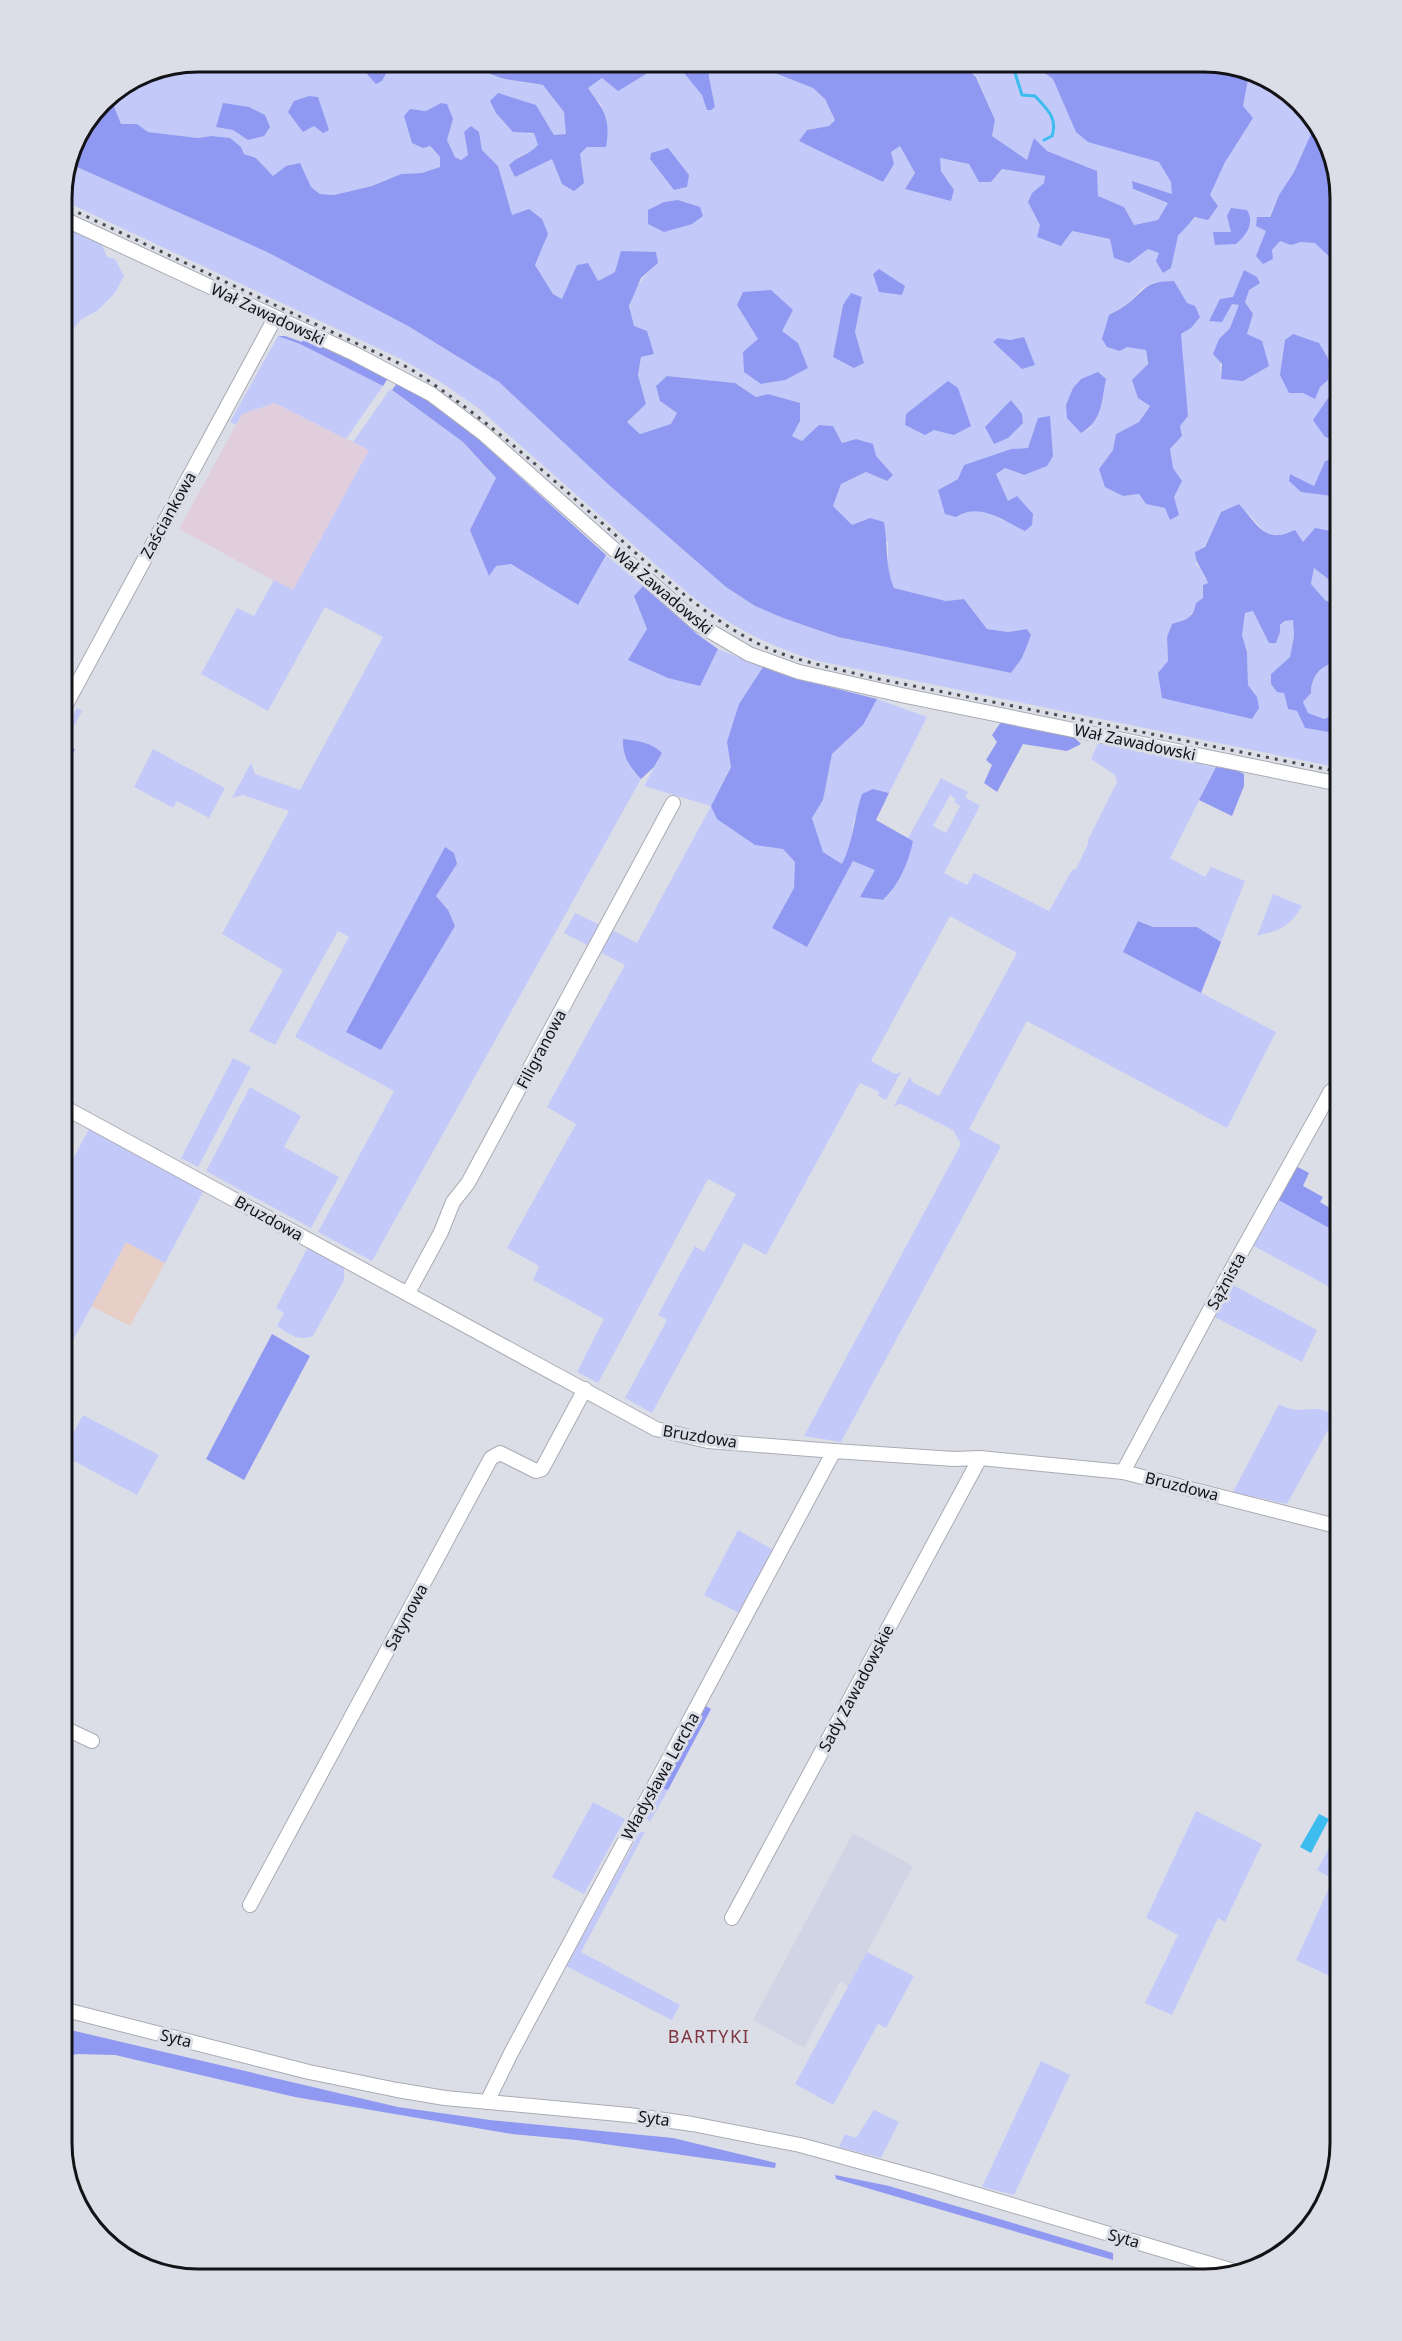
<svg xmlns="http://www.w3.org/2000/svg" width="1402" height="2341" viewBox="0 0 1402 2341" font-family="'Noto Sans',sans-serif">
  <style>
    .commercial { fill: #e1cedd }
    .built { fill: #d1d4e5 }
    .education { fill: #e7cec7 }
    .green { fill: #c3caf9; fill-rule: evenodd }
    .forest { fill: #9099f2 }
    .water { fill: #3cbcef }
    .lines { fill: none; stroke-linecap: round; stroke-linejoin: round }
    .stream { stroke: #3cbcef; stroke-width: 3 }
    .minor-casing { stroke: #aaabb5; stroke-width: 16 }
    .minor { stroke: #fff; stroke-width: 14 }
    .rail { stroke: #4a4b50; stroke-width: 3; stroke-dasharray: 3 6; stroke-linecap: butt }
    .labels { text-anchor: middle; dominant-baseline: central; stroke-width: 6; stroke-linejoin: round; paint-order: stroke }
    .street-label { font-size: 16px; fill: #131317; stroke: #dcdee7 }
    .neighbourhood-label { font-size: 18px; letter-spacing: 1.5px; fill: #7e3642; stroke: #dcdee7 }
    .rim { fill: none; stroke: #131317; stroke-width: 3 }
  </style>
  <rect width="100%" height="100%" fill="#dcdee7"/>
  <path class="commercial" d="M275,403L369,450L293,591L179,529L242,414Z"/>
  <path class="built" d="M853,1833L913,1866L849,1986L840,1982L804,2048L753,2020Z"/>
  <path class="education" d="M126,1242L165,1263L130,1326L91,1306Z"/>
  <path class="green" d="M198,62H372L368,74L388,71L392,62H475C490,82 519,81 543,85L564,112L567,134L554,135L536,105L528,134L534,133L539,145L531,151L519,156L515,177L552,158L562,184L580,166L579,154L587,147L602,106L588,88L602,78L646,74L652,62H675L703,95L707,110L715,107L709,77L708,62H747L813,88L825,99L835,119L829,126L807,130L890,152L900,146L915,173L905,189L951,200L954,190L941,171L939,158L969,164L991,182L1002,169L1045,176L1044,183L1032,193L1071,231L1110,239L1129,262L1148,249L1159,253L1171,268C1174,232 1186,221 1218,206L1210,195L1225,162L1243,106L1248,80L1253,75L1280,85L1315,125L1294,172L1279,195L1269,217L1267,231L1272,250L1280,241C1295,246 1304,239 1315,243C1324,247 1331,262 1340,267V400L1328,398L1325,437L1340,441V454L1337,458L1325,461L1314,486L1291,474L1332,496L1340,490V521L1331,532L1303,543L1267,534L1239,504L1221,512L1196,564L1205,575L1208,583L1203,585V598L1188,618L1172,624L1167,637L1168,661L1257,697L1248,685L1247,652L1242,635L1245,613L1253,611L1270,643C1276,632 1279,621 1293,620L1294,636L1290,657L1271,674L1284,693L1288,709L1297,711L1305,728L1340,734V768L818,661C764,644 735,629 690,595L478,408L439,381L401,359L62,200V189L68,163L267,252L408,326L499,382L609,485L726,587L755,606L783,618L838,637L1011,673L1022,658L1030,635L1027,629L1008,632L987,629L964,599L946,601L894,588L888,574V543L870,518L852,526L833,506L840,484L866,472L886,481L893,475L856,439L842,443L833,426L820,425L803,441L792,436L768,394L756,397L735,383L667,376L660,401L677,413L672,424L640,434L627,422L646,404L638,375L641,357L654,353C647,345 637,335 633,326C623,300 640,279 658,263L615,272L562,299L553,294L535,265L548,234L512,216L498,166L482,150L479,132L464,133L468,155L461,160L455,157L447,140L453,119L441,103L426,111L410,109L429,146L440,157V167L422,173L401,174L372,186L334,195L320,194L311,187L303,173L286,166L273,176L256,158L244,154L241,147L211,136L198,138L148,132L137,124H121L110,96L146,72ZM223,103L230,105L248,140L233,130ZM650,159L687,187L674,190ZM1244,271L1248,290L1245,302L1253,314L1247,334L1221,379L1219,339L1230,328L1240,305L1232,304ZM1155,282L1187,303L1191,328L1181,334L1180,426L1182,436L1170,449L1174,497L1165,508L1146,504L1139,494L1123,496L1099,469L1113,450L1116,434L1139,422L1150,405L1146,349L1126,347L1109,315L1129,303L1142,288ZM862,297L855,332L864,362L833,357L843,305ZM1024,338L1022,368L993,342ZM1081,379L1091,428L1084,431ZM1038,418L1024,475L1004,468L995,474L1008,501L1004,521L986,511H967L941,499L938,490L958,479L964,465L1011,449L1028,448Z
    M959,62H1029L1053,79L1129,152L1159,162L1187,178L1172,194L1133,190L1169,203L1158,220L1134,225L1124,207L1097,196V171L1047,151L1035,139L1027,160L992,136L995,120L977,77Z
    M62,225L102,244L107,257L115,259L124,276L115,293L97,311L82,319L62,342Z
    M278,336L300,344L383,386L346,439L275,403L242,414L236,425L230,422Z
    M390,389L463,442L496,479L484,504L489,575L495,566L511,564L578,605L606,555L643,586L634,596L647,629L629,660L700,686L718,649L763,667L739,704L733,728L731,766L711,806L755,844L783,849L796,862L794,888L772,928L807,947L853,861L876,870V900H883L890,894L913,841L908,838L941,778L968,792L965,797L980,806L944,873L967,885L974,873L1049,911L1072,870L1076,869L1088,844V840L1117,782L1115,775L1091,759L1098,743L1216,767L1170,858L1205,877L1211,867L1245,881L1221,942L1197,927H1153L1139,921L1123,952L1276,1032L1227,1128L1027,1021L969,1129L1001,1146L841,1442L804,1436L961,1144L953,1130L901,1104L894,1106L910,1076L912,1082L939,1096L1017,953L950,916L871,1061L895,1074L901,1072L886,1100L878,1096L879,1092L860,1083L766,1255L744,1243L652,1413L625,1398L667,1320L658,1315L695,1246L704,1252L736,1194L708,1179L598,1383L577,1372L604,1319L533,1280L539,1266L507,1248L576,1124L547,1107L625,965L598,951L610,929L637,943L711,806L644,786L662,753L624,752L631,769L641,779L372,1261L318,1232L394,1091L295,1037L349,937L338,931L275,1045L249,1031L283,970L222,934L289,811L243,795L232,798L251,763L255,774L300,790L383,637L325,607L268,711L201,674L237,608L254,616L274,580L293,590L369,450L353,442ZM950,795L956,799L954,802L960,806L946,833L933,826ZM445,848L457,864L436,896L448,910L346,1032Z
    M1314,568L1337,587L1340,585V613L1335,605L1325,600L1311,584Z
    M1336,662L1340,669V712L1324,719L1308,713L1303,702L1311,693C1311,677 1321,666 1336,662Z
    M877,699L927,717L889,793L873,789L854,820L850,849L842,864L823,852L812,818L823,800L832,754L863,725Z
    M77,708L82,711L68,737L63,734Z
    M153,749L225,788L209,818L177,801L173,808L134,787Z
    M1273,894L1302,906C1289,928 1280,930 1257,936Z
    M575,913L602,926L591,947L564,933Z
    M233,1058L251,1067L198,1167L181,1158Z
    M250,1087L301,1116L284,1147L339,1177L311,1228L206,1171Z
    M89,1129L165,1171L167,1170L204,1190L165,1263L126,1242L62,1361V1179Z
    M1275,1198L1340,1234V1288L1339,1292L1250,1244Z
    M308,1247L344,1264V1280L313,1336C299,1342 289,1334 277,1326L284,1313L276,1308Z
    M1233,1285L1317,1330L1302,1362L1215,1317Z
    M1279,1404C1298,1415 1304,1406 1323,1410C1329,1412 1335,1416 1340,1420V1435L1329,1428L1287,1504L1233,1492Z
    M83,1415L159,1455L137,1495L74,1461L62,1484V1453Z
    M738,1530L775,1551L741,1614L704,1595Z
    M662,1788L668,1790L650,1822L646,1817Z
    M593,1802L625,1819L584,1894L552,1877Z
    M1196,1811L1262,1844L1225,1922L1218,1918L1172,2015L1145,2003L1178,1935L1146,1918Z
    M1340,1828V1981L1296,1960L1333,1879L1317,1870Z
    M640,1832H645L581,1952L680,2005L672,2020L566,1966Z
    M867,1952L914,1976L886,2028L878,2024L833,2105L795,2084Z
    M1041,2061L1070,2075L1014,2195L982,2187Z
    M874,2110L899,2122L881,2158L839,2147L845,2134L856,2138Z"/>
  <path class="forest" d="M372,62H392L382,81L376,84L367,74Z
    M475,62H652L646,74L618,91L602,78L588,88C604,110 611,119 606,147H587L580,154L584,183L574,191L562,184L552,159L515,177L509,165C518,156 530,154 538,145L534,133L513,132L496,113L490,101L498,93L536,105L554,135L566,134L564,112L543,85C519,80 491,82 475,62Z
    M675,62H708L709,77L715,107L711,110H707L702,95Z
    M747,62H959L976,77L995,120L992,136L1027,160L1034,138L1047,151L1097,171L1098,196L1124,207L1134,225L1158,220L1168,203L1133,189L1132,181L1172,194L1171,182L1159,162L1088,142L1076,132L1053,79L1029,62H1213L1253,75L1248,80L1243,106L1253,118L1225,162L1210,195L1218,206L1208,220L1195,217L1178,236L1171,268L1163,273L1156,261L1159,253L1148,249L1129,263L1114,258L1110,239L1072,231L1061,246L1037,237L1040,225L1028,202L1032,193L1044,183L1045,176L1002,169L991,182H979L969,164L940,158L941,171L954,190L951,201L905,189L915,173L900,146L891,152L894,164L883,182L799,141L807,130L829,126L835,120L825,99L813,88Z
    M110,96L121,124H137L148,132L198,138L211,136L230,138L241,147L244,154L256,158L273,176L286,166L300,163L311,187L320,194L334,195L372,186L401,174L422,173L440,167V157L430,146L423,148L412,143L404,116L410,109L426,111L441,103L447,104L453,119L447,140L455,157L461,160L468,155L464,132L471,126L479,132L482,150L498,166L512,215L529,209L542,219L548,234L535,265L553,294L562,299L577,265L588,263L598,281L615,272L621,251L656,252L658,263L641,278L629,306L634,326L647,331L654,354L641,357L638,375L646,404L627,422L640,434L671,424L677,413L660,401L656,386L667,376L735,383L756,397L768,394L800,403V421L792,436L802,441L819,425L833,426L842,443L856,439L873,444L876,456L893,475L887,481L866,472L841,484L833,506L852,525L870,518L884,522C888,544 885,568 894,588L946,601L964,599L987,629L1008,632L1027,629L1031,635L1022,658L1011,673L838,637L783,618L755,606L726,587L609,485L499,382L408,326L267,252L68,163C73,141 91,108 110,96Z
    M309,96L318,97L329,130L323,133L314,126L303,132L288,112L294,101Z
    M223,103L249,107L265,115L270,127L264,136L248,140L233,130L216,127Z
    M1315,125L1327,138L1340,198V267L1315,243L1301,242L1291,245L1280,241L1272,250L1273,259L1263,264L1256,256L1266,231L1256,226L1257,217H1270L1279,195L1294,172Z
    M668,148L689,175L687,187L674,190L650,159L651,153Z
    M678,200L700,207L703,216L692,224L664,232L648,224V210L664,202Z
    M1231,208L1247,210C1255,224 1246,235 1236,244L1215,245L1213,232H1231L1227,216Z
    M879,269L905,286L902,295L879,292L873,274Z
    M1244,270L1257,277L1260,283L1249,290L1245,302L1253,314L1247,334L1262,341L1269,366L1243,381L1221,379L1222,364L1213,354L1219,339L1230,328L1239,305L1232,304L1222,322L1209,321L1220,299L1233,297Z
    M1174,281L1187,303L1195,306L1200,317L1191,328L1181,334L1188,416L1180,426L1182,436L1170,449L1173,468L1182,481L1174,497L1179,515L1170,520L1165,508L1146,504L1139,494L1123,496L1105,487L1099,469L1113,450L1116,434L1139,422L1150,406L1138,398L1132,380L1148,364L1146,350L1127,347L1120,351L1107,347L1102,339L1109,315C1116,311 1124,307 1130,302C1149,285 1147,282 1174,281Z
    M771,290L793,310L782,331L798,343L808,368L785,380L761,384L744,372L743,352L758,339L737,305L743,292Z
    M851,293L862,297L855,332L864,363L854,368L833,357L843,305Z
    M1293,334L1319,343L1329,360L1328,380L1320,387L1315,399L1303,393H1289L1280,375L1285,340Z
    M278,336H285L302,342L305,338L352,359L388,378L383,386L300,344Z
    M1024,337L1035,365L1022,369L993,342L998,338L1010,340Z
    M1098,372L1106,379C1101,402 1103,420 1081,433L1067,418L1066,405L1073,388L1081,379Z
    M948,381L958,388L971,426L954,435L934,430L925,435L905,425L906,414Z
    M397,383L425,398L458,421L606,555L578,605L511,564L496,566L489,576L470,530L496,478L463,442L392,390Z
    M1328,398L1340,400V441L1325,437L1313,420Z
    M1011,400L1022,414L1023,423L1008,438L994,444L985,427Z
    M1050,416L1053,456L1047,466L1024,475L1005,468L996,474L1008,501L1017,496L1033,514L1032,525L1025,531C1002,520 980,502 956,517L945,514L938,490L958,479L964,465L1011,449L1028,448L1038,418Z
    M1340,454V490L1332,496L1301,492L1289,481L1290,474L1314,486L1325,461L1337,458Z
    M1239,504C1258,525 1265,545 1295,530L1303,542L1315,528L1331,531L1340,521V585L1338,587L1314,568L1311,584L1325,600L1335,605L1340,613V669L1336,662C1320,666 1311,677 1311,693L1303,702L1308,713L1324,719L1340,712V734L1305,728L1297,711L1288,709L1284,693L1277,692L1271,684V674L1290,657L1294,636L1293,620L1285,621L1280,625V632L1276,643H1269L1253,611L1245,613L1242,635L1247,652L1248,685L1257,697L1259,708L1252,719L1162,698L1158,673L1168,661L1167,637L1172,624C1187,619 1193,619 1196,603L1203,598V585L1208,583C1204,571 1196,566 1195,552L1205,547L1221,512Z
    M643,586L697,634L718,649L700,686L668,678L628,660L647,629L634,596Z
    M763,667L790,677L877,699L863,725L832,754L823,800L812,818L823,852L842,864C853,843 854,818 862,794L873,789L889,793L876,820L913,841C909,861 899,885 883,900L860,897L875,870L853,861L807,947L772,928L794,888L795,862L783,849L755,845L717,819L711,806L731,767L727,742L739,704Z
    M1001,722L1074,737L1081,744L1067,751L1023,744L997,792L984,783L992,765L986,760L997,742L992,735Z
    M623,739C638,741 651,742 662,753L654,767L641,779C630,768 622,756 623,739Z
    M64,743L75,749L62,774V748Z
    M1216,767L1236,770L1244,774V786L1232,816L1199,800Z
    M445,847L454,853L457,864L436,896L448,910L455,926L381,1050L346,1032Z
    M1138,921L1153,927H1197L1221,942L1201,993L1123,952Z
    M1294,1165L1309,1173L1303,1186L1323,1197L1320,1202L1340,1214V1234L1275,1198Z
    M272,1334L310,1356L244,1480L206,1459Z
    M706,1706L711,1709L668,1790L662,1788Z
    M62,2028L398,2107L490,2120L673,2138L776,2163L775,2168L576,2140L512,2134L295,2097L115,2055L78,2054L62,2057Z
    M835,2175L889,2186L1113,2253V2260L836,2179Z"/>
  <path class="water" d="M1319,1814L1329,1819L1311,1853L1300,1847Z"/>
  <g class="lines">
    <path class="stream" d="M1006,62L1015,73L1022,95L1035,96C1047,109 1058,118 1052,136L1044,140"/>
    <defs>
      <path id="minor" d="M62,218L355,354L431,394L484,434L698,624L749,654L799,672L906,696L1340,784
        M62,712L275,318
        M62,1106L656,1429L708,1441L834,1451L954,1459L980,1458L1123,1472L1340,1527
        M408,1293L441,1232L453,1202L468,1183L673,803
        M1123,1472L1229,1274L1331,1091
        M62,1727L92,1741
        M250,1905L491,1458L500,1453L536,1471L542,1469L585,1389
        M732,1918L980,1458
        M62,2009L309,2072L397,2090L445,2098L629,2115L692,2124L800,2145L931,2181L1237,2272
        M487,2102L511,2053L834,1451"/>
    </defs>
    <use href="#minor" class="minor-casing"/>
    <use href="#minor" class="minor"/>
    <path class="rail" d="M62,205L409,368C486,417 552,479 620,539C665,579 710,621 765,647C799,662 838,669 874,678L1340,772"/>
  </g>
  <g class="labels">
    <g class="street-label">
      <text transform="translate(268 314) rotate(25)">Wał Zawadowski</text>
      <text transform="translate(168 515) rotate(-61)">Zaściankowa</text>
      <text transform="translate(663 591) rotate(40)">Wał Zawadowski</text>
      <text transform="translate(1135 742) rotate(12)">Wał Zawadowski</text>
      <text transform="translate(541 1049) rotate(-62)">Filigranowa</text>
      <text transform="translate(269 1218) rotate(29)">Bruzdowa</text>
      <text transform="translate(1226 1281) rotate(-61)">Sążnista</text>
      <text transform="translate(700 1436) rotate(9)">Bruzdowa</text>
      <text transform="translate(1182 1486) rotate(14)">Bruzdowa</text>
      <text transform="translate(406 1617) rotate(-62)">Satynowa</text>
      <text transform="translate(856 1688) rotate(-62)">Sady Zawadowskie</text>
      <text transform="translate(660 1776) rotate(-61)">Władysława Lercha</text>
      <text transform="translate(176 2038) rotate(14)">Syta</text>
      <text transform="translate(654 2118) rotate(8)">Syta</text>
      <text transform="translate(1124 2238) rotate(16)">Syta</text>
    </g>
    <g class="neighbourhood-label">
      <text x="709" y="2036">BARTYKI</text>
    </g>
  </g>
  <path d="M0 0H1402V2341H0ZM198 72H1204A126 126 0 0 1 1330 198V2143A126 126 0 0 1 1204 2269H198A126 126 0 0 1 72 2143V198A126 126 0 0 1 198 72Z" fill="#dcdee7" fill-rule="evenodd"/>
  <path class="rim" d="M198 72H1204A126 126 0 0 1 1330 198V2143A126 126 0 0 1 1204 2269H198A126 126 0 0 1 72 2143V198A126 126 0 0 1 198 72Z"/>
</svg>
